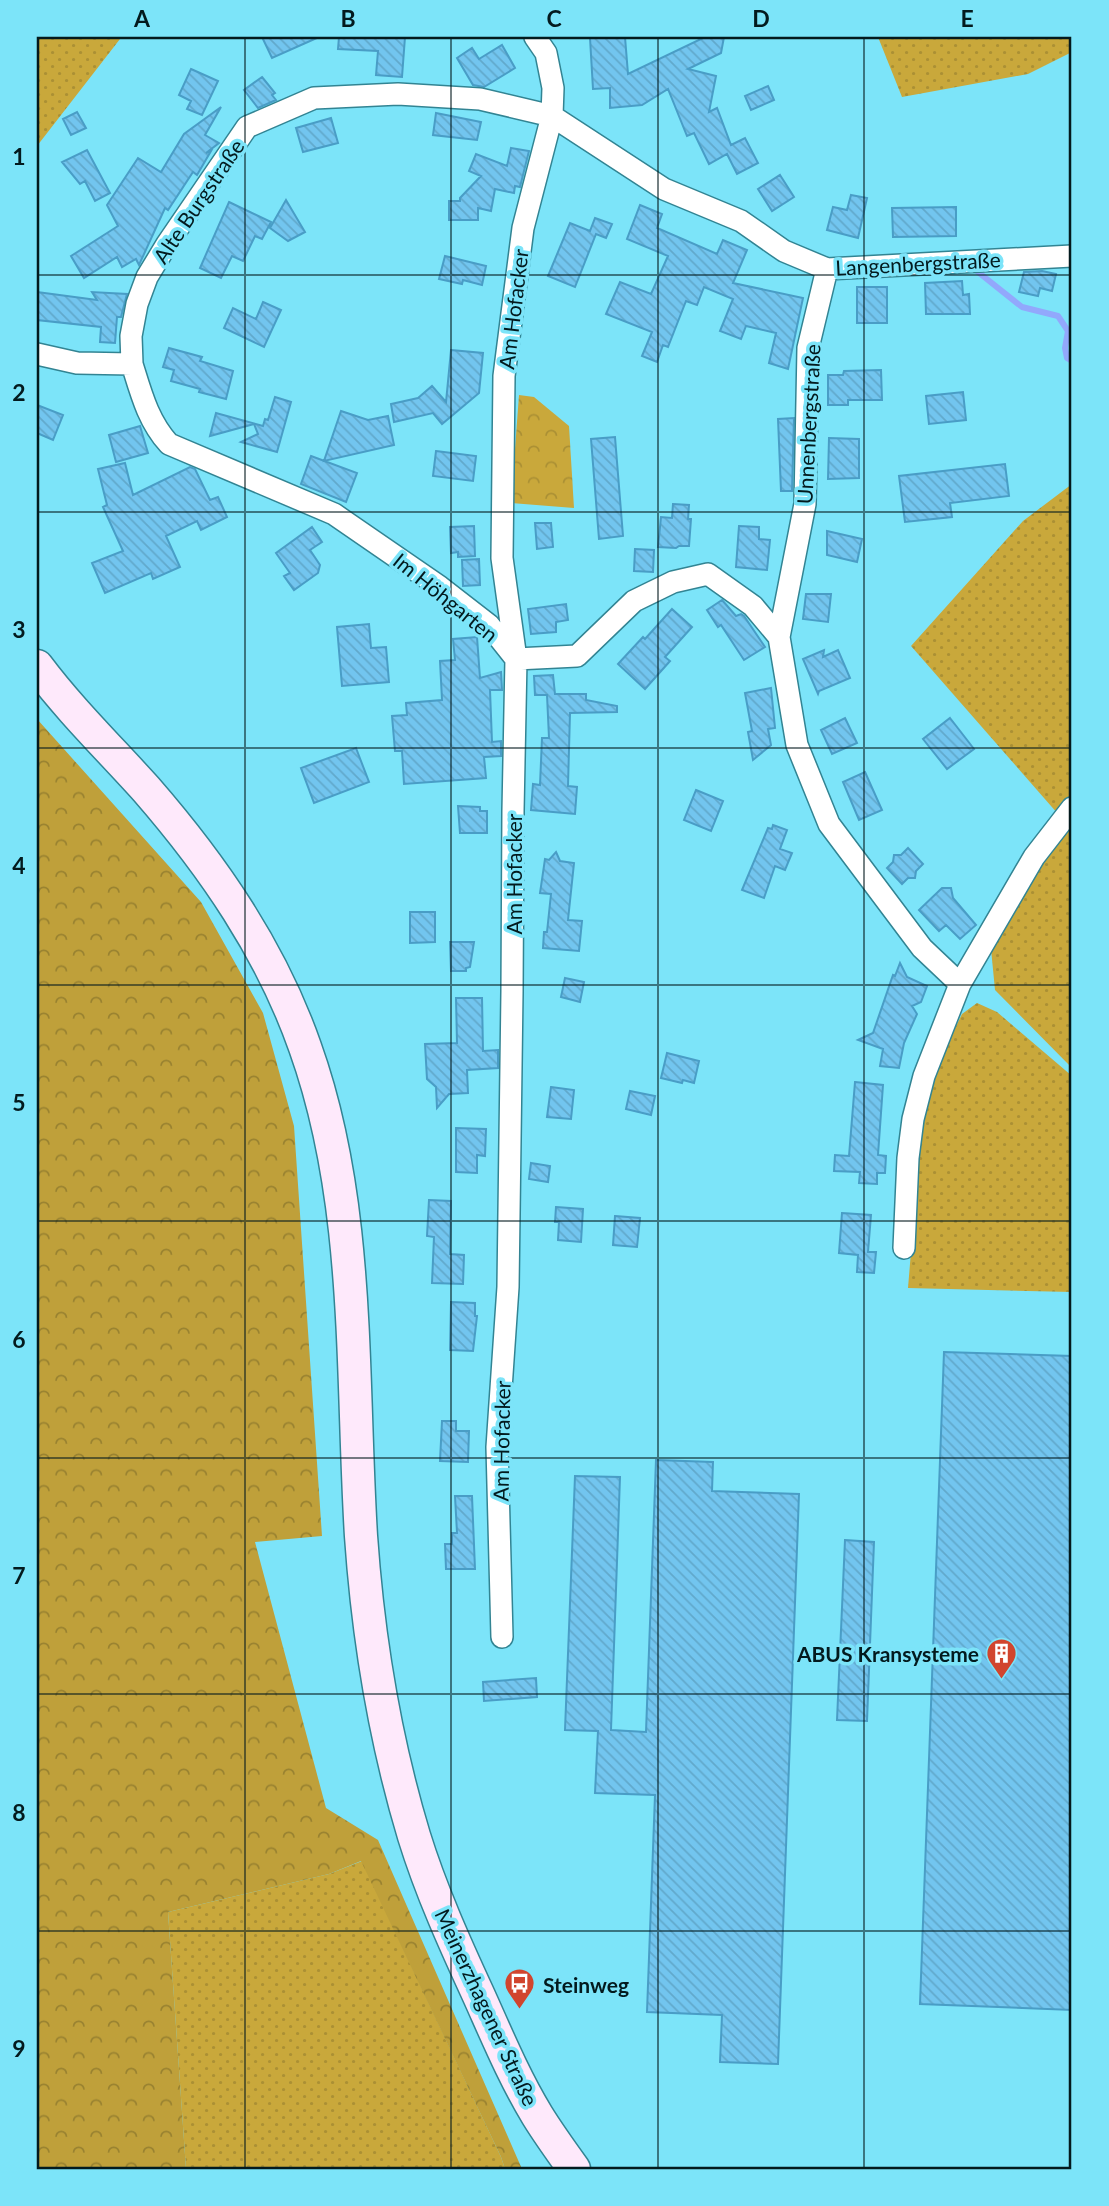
<svg xmlns="http://www.w3.org/2000/svg" width="1109" height="2206" viewBox="0 0 1109 2206" font-family="Lato,sans-serif">
  <style>
    .grass { fill: url(#grass-dots) }
    .forest { fill: url(#forest-crowns) }
    .park { fill: url(#park-crowns) }
    .lines { fill: none; stroke-linecap: round; stroke-linejoin: round }
    .stream { stroke: #92a8fc; stroke-width: 6 }
    .building { fill: url(#building-back-hatch); stroke: #499dc6; stroke-width: 2 }
    .minor-casing { stroke: #328493; stroke-width: 24 }
    .secondary-casing { stroke: #328493; stroke-width: 35 }
    .minor { stroke: #fff; stroke-width: 21 }
    .secondary { stroke: #fee9fb; stroke-width: 32 }
    .grid { fill: none; stroke: #031a1e; stroke-width: 2; stroke-opacity: 0.55 }
    .labels { text-anchor: middle; dominant-baseline: central; stroke-width: 7; stroke-linejoin: round; paint-order: stroke }
    .street-label { font-size: 21px; fill: #031a1e; stroke: #7ce4f9 }
    .poi-label { font-size: 21px; font-weight: bold; fill: #031a1e; stroke: #7ce4f9; text-anchor: end }
    .neatline { fill: none; stroke: #031a1e; stroke-width: 2.5 }
    .grid-label { font-size: 23px; text-anchor: middle; font-weight: bold; fill: #031a1e }
  </style>
  <defs>
    <pattern id="grass-dots" width="8" height="8" patternUnits="userSpaceOnUse" patternTransform="scale(1.75)"><rect width="8" height="8" fill="#c9a83b"/><path d="M2 2h.1M6 6h.1" fill="none" stroke="#ab9034" stroke-width="1.8" stroke-linecap="round"/></pattern>
    <pattern id="forest-crowns" width="20" height="18" patternUnits="userSpaceOnUse" patternTransform="scale(1.75)"><rect width="20" height="18" fill="#bfa03a"/><path d="M2 6a3 3 0 1 1 6 0M12 15a3 3 0 1 1 6 0" fill="none" stroke="#998230"/></pattern>
    <pattern id="park-crowns" width="20" height="18" patternUnits="userSpaceOnUse" patternTransform="scale(1.75)"><rect width="20" height="18" fill="#c9a83b"/><path d="M2 6a3 3 0 1 1 6 0M12 15a3 3 0 1 1 6 0" fill="none" stroke="#ab9034"/></pattern>
    <pattern id="building-back-hatch" width="6" height="6" patternUnits="userSpaceOnUse" patternTransform="scale(1.75)"><rect width="6" height="6" fill="#72c5ef"/><path d="M-1 5l2 2M0 0l6 6M5-1l2 2" fill="none" stroke="#61a9cc"/></pattern>
  </defs>
  <rect width="100%" height="100%" fill="#7ce4f9"/>
  <path class="grass" d="M37,37H125L120,39L37,146Z
    M878,37H1072V52L1028,74L902,97Z
    M1072,484V795L1058,814L911,646L1023,521Z
    M1072,819V1068L995,990L991,949L1040,862Z
    M977,1003L997,1012L1072,1076V1292L908,1288L921,1131L931,1077L962,1014Z
    M362,1861L501,2157L505,2169H186L168,1912L329,1874Z"/>
  <path class="forest" d="M37,719L201,902L263,1013L294,1126L322,1536L255,1542L326,1808L378,1840L522,2169H505L501,2157L361,1861L329,1874L168,1912L186,2169H37Z"/>
  <path class="park" d="M519,395L534,397L569,426L574,508L511,503Z"/>
  <g class="lines">
    <path class="stream" d="M978,272L1022,307L1058,316L1068,331L1065,348L1067,358L1072,361"/>
  </g>
  <path class="building" d="M262,37H319L272,58Z
    M339,37H405L402,77L376,75L378,51L338,49Z
    M625,37L628,74L705,37H724L721,53L688,69L716,76L709,112L717,108L731,145L745,138L758,163L737,174L727,154L709,164L694,133L687,136L668,89L642,105L610,108V88L593,89L590,38Z
    M502,45L515,68L484,87L473,85L457,58L472,48L479,59Z
    M191,69L218,81L202,115L187,109L191,101L179,95Z
    M262,77L275,93L272,95L276,100L258,108L244,90Z
    M768,86L774,100L751,110L745,96Z
    M221,107L205,135L219,143L206,153L211,151L197,175L193,172L168,210L165,208L139,265L136,259L122,267L117,257L84,278L71,256L118,226L107,205L138,158L161,172L184,134Z
    M77,112L86,128L71,135L63,119Z
    M436,113L481,122L477,140L433,135Z
    M331,118L338,143L303,152L296,128Z
    M511,148L529,151L520,187L515,186L514,193L495,189L491,211L478,208V220H449V201H460V198L481,176L469,171L476,154L507,166Z
    M87,150L110,193L95,201L85,181L80,184L62,162Z
    M780,175L794,197L772,211L758,189Z
    M851,195L867,198L858,238L827,230L833,207L847,210Z
    M286,200L305,232L288,241L270,228Z
    M229,202L271,222L262,239L255,236L243,261L232,256L221,278L200,268Z
    M640,205L662,214L657,228L717,254L723,240L747,250L733,283L803,298L788,369L769,363L776,333L746,326L741,339L720,331L733,299L704,287L697,305L686,301L668,347L663,345L657,362L642,356L652,332L606,314L620,282L651,294L668,256L627,239Z
    M956,207V236L893,237L892,208Z
    M595,218L612,224L606,238L596,234L575,287L548,276L570,223L590,231Z
    M445,256L486,266L482,285L463,280L462,284L439,279Z
    M1042,271L1056,274L1052,291L1040,288L1038,296L1019,292L1024,272Z
    M962,281L963,295L969,294L970,314H926L925,283Z
    M857,287H887V323H857Z
    M37,292L97,300L92,292L127,294L121,317H117L115,343L100,342L101,327L37,320Z
    M263,302L281,310L264,347L224,328L233,308L256,319Z
    M169,348L202,357L200,361L233,371L226,399L199,392L200,389L171,381L174,370L163,367Z
    M451,350L483,353L479,393L442,424L433,413L394,422L391,404L418,398L432,386L446,402Z
    M881,370L882,400H848V405H828V375H843L844,371Z
    M963,392L966,420L929,424L926,396Z
    M275,397L291,402L277,452L241,442L258,434L254,424L210,436L216,413L263,426L265,419L268,420Z
    M37,405L63,415L53,440L37,433Z
    M341,411L368,420L388,416L394,445L324,461Z
    M794,418L792,491H781L778,419Z
    M140,426L148,453L116,462L109,435Z
    M615,437L623,536L599,539L591,439Z
    M829,438L859,439V478L828,479Z
    M436,451L476,456L473,481L433,476Z
    M311,456L357,473L346,502L301,484Z
    M125,463L133,495L190,467L195,469L210,500L218,497L227,517L201,530L197,521L166,536L180,567L153,579L151,573L105,593L92,563L123,551L103,507L107,505L98,469Z
    M1005,464L1009,496L950,503L952,517L905,522L899,476Z
    M673,504L689,505L688,519H691L689,546H679L676,548L658,547L661,517L672,518Z
    M535,523H551L553,547L537,549Z
    M474,526L475,556L458,557V552L451,553L450,527Z
    M739,526L759,527V539L770,540L767,570L736,567Z
    M312,527L322,542L310,550L320,565L318,573L294,590L284,576L290,573L276,553Z
    M827,531L862,539L857,562L827,555Z
    M635,549L654,550L653,572L634,571Z
    M479,559L480,585L463,586L462,560Z
    M806,594H831L828,622L803,619Z
    M722,600L736,616L741,614L744,616L765,647L744,660L721,625L718,627L707,610Z
    M566,604L568,620L556,622V632L531,634L528,609Z
    M672,609L692,627L665,657L670,661L645,689L618,664L643,637L645,639Z
    M369,624L371,648L386,647L389,682L342,686L337,627Z
    M477,637L480,678L501,672L502,690H490L492,742L501,741V756L484,757L486,778L404,784L402,751H395L392,716L407,715L406,703L442,700L440,661L455,660L453,639Z
    M824,650L823,657L838,650L850,678L819,691L818,694L803,659Z
    M553,675L555,694H586V700L617,706V712L570,713L568,786L577,787L575,814L531,810L533,784L540,785L542,738H549L547,695H535L534,676Z
    M771,688L775,728L768,729L771,745L753,760L748,732L752,731L745,693Z
    M845,718L857,743L832,754L821,730Z
    M950,718L974,749L947,769L923,739Z
    M356,748L369,782L314,803L301,768Z
    M865,772L882,810L859,820L843,782Z
    M696,790L723,801L711,831L684,820Z
    M458,806L480,807V811H487V833H460Z
    M773,825L787,830L780,849L792,853L785,870L775,866L764,898L742,890L768,828L772,829Z
    M908,848L923,864L916,871L915,878H908L902,884L887,868L893,862L894,855H901Z
    M556,852L560,861L574,863L568,920L582,921L579,951L543,948L544,932H547L551,894L540,893L545,859L549,860Z
    M942,888H951L953,898L976,925L960,939L946,925L939,931L919,910Z
    M410,912H435V942L410,943Z
    M450,942H474L470,967L466,968V971H451Z
    M900,963L907,977L927,986L921,1002L912,1006L917,1014L904,1043L899,1068L880,1066L883,1049L858,1040L873,1033L893,975L895,976Z
    M565,978L584,982L580,1002L561,997Z
    M456,998H482L483,1051L498,1050V1068L467,1070L468,1093L449,1094L437,1108L436,1087L427,1079L425,1044L457,1043Z
    M667,1053L699,1061L694,1083L683,1080L682,1083L661,1078Z
    M855,1082L883,1085L878,1155L886,1156L885,1173H877V1184L859,1183L860,1172L834,1171L835,1155L849,1156Z
    M551,1087L574,1090L571,1119L547,1117Z
    M630,1091L655,1096L651,1115L626,1109Z
    M456,1128L486,1129L485,1156L477,1155V1173L456,1172Z
    M531,1163L550,1166L548,1182L529,1179Z
    M429,1200L451,1201L450,1254L464,1255L463,1284L432,1283L434,1237L427,1236Z
    M556,1207L583,1209L581,1242L558,1240L559,1222H555Z
    M842,1213L871,1215L868,1252H876L874,1273L857,1272L858,1255L839,1253Z
    M615,1216L640,1218L637,1247L613,1245Z
    M451,1302L475,1303V1316H477L473,1351L450,1350Z
    M944,1352L1072,1356V2010L920,2004Z
    M442,1421H456V1431H469L468,1462L440,1461Z
    M656,1460L713,1462L712,1491L799,1494L778,2064L720,2062L722,2015L647,2012L655,1795L595,1793L598,1731L565,1730L575,1476L620,1477L611,1730L646,1732Z
    M455,1496H472L475,1569H446L445,1544H452V1533H457Z
    M845,1540L874,1542L867,1721L837,1720Z
    M536,1678L537,1697L484,1701L483,1682Z"/>
  <g class="lines">
    <defs>
      <path id="minor" d="M827,269L808,348L805,504L779,637L797,745L829,824L922,948L960,984
        M37,354L77,363L132,364L131,336L137,304L147,277L167,244L247,127L314,98L398,94L480,99L552,116L664,189L741,221L784,251L827,269L1072,256
        M132,364C141,393 148,421 169,444L334,514L440,587L489,625L516,659L577,656L634,601L673,582L708,574L753,606L779,637
        M904,1248L908,1158L913,1119L924,1076L960,984L1034,857L1072,808
        M502,1637L497,1447L508,1287L512,992L513,811L516,659L502,558L504,376L523,228L552,116L553,88L546,53L535,37"/>
      <path id="secondary" d="M37,666C70,710 109,748 146,789C213,866 271,950 305,1047C361,1203 351,1373 361,1536C368,1636 385,1740 414,1836C431,1891 455,1944 479,1996C497,2036 514,2077 537,2115C548,2133 561,2151 574,2169"/>
    </defs>
    <use href="#minor" class="minor-casing"/>
    <use href="#secondary" class="secondary-casing"/>
    <use href="#minor" class="minor"/>
    <use href="#secondary" class="secondary"/>
  </g>
  <path class="grid" d="M245,37V2169M451,37V2169M658,37V2169M864,37V2169M37,275H1072M37,512H1072M37,748H1072M37,985H1072M37,1221H1072M37,1458H1072M37,1694H1072M37,1931H1072"/>
  <defs>
    <symbol id="building-pin" viewBox="-11 -11 22 30"><path d="M0 17L-7.5 6A9.5 9.5 0 1 1 7.5 6Z" fill="#d1452e" stroke="#7ce4f9"/><path d="M-4-6H4V6H1V3H-1V6H-4ZM-2.5-4.3h1.7v1.8h-1.7ZM.8-4.3h1.7v1.8H.8ZM-2.5-1h1.7V.8h-1.7ZM.8-1h1.7V.8H.8Z" fill="#fff"/></symbol>
    <symbol id="bus-pin" viewBox="-11 -11 22 30"><path d="M0 17L-7.5 6A9.5 9.5 0 1 1 7.5 6Z" fill="#d1452e" stroke="#7ce4f9"/><path d="M-5-6H5V4H4V6H2V4H-2V6H-4V4H-5ZM-3.5-4V0h7V-4ZM-3.5 1.2v1.5H-2V1.2ZM2 1.2v1.5H3.5V1.2Z" fill="#fff"/></symbol>
  </defs>
  <g fill-rule="evenodd">
    <use href="#building-pin" x="984" y="1636" width="35" height="47"/>
    <use href="#bus-pin" x="502" y="1966" width="35" height="47"/>
  </g>
  <g class="labels">
    <g class="street-label">
      <text transform="translate(198 201) rotate(-56)">Alte Burgstraße</text>
      <text transform="translate(918 263) rotate(-3)">Langenbergstraße</text>
      <text transform="translate(513 309) rotate(-83)">Am Hofacker</text>
      <text transform="translate(808 424) rotate(-87)">Unnenbergstraße</text>
      <text transform="translate(446 597) rotate(39)">Im Höhgarten</text>
      <text transform="translate(513 874) rotate(-90)">Am Hofacker</text>
      <text transform="translate(501 1441) rotate(-89)">Am Hofacker</text>
      <text transform="translate(487 2007) rotate(65)">Meinerzhagener Straße</text>
    </g>
    <g class="poi-label">
      <text x="979" y="1653">ABUS Kransysteme</text>
      <text x="543" y="1984" text-anchor="start">Steinweg</text>
    </g>
  </g>
  <rect width="1109" height="2206" fill="none" stroke="#7ce4f9" stroke-width="77"/>
  <rect x="38" y="38" width="1032" height="2130" class="neatline"/>
  <g class="grid-label">
    <text x="142" y="27">A</text>
    <text x="348" y="27">B</text>
    <text x="554" y="27">C</text>
    <text x="761" y="27">D</text>
    <text x="967" y="27">E</text>
    <text x="19" y="165">1</text>
    <text x="19" y="401">2</text>
    <text x="19" y="638">3</text>
    <text x="19" y="874">4</text>
    <text x="19" y="1111">5</text>
    <text x="19" y="1348">6</text>
    <text x="19" y="1584">7</text>
    <text x="19" y="1821">8</text>
    <text x="19" y="2057">9</text>
  </g>
</svg>
